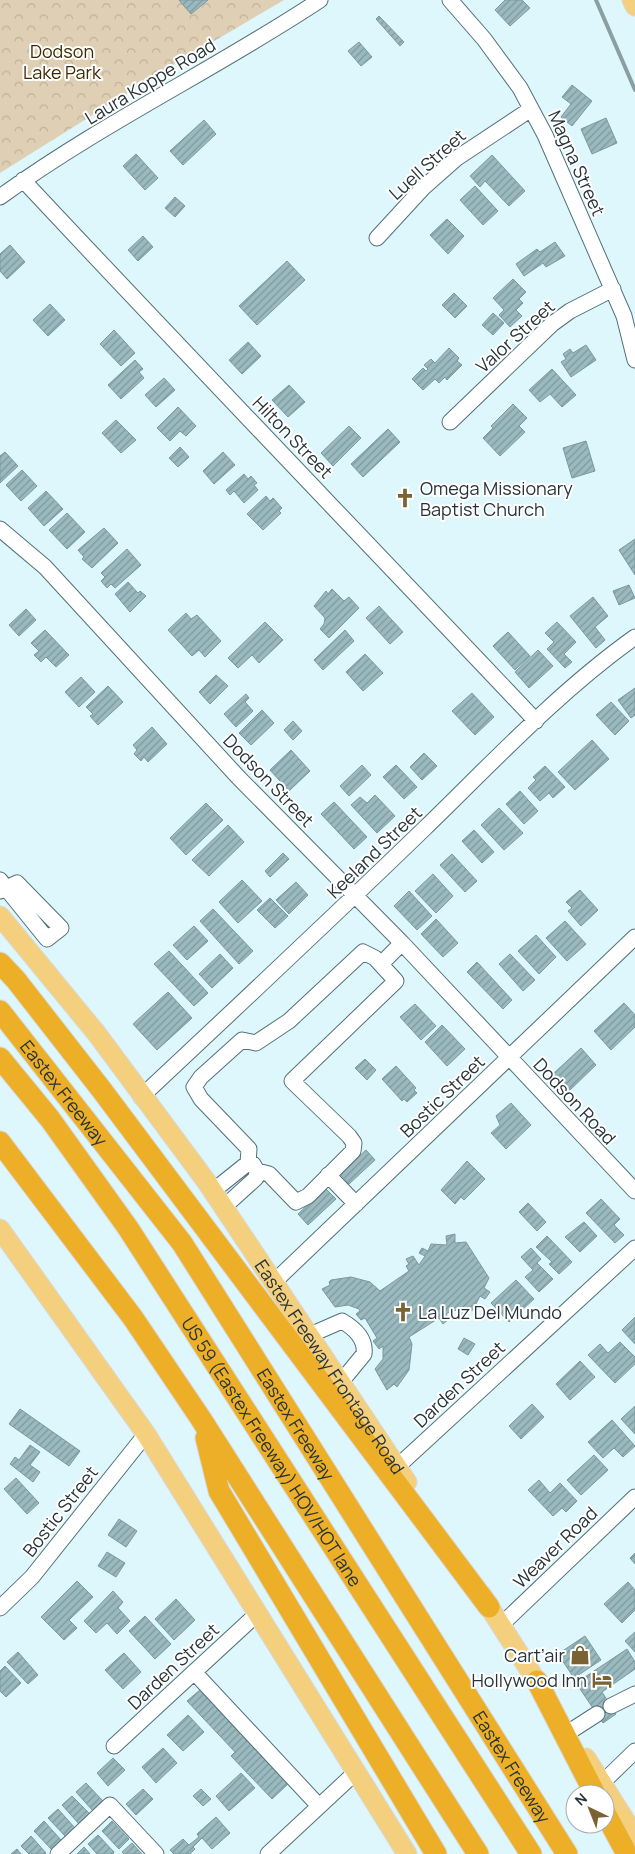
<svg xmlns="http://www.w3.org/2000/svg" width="635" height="1854" viewBox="0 0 635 1854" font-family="Manrope,sans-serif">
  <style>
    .park { fill: url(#park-crowns) }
    .building { fill: url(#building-hatch); stroke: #7a999f }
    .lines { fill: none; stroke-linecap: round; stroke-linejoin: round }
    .minor-casing { stroke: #537177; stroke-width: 17 }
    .major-casing { stroke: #d8dadb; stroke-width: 21 }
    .highway-casing { stroke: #d8dadb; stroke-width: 23 }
    .minor { stroke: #fff; stroke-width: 15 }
    .major { stroke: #f4cf7d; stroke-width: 19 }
    .highway { stroke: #ecaf27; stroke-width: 21 }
    .rail { stroke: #8b9fa3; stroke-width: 4 }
    .labels { text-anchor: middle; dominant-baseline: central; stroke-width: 4; stroke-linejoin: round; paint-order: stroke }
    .park-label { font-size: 18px; fill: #3e2a00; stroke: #fff }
    .street-label { font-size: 18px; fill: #273336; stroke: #fff }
    .poi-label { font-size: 18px; fill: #273336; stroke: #fff; text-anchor: start }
  </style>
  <defs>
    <pattern id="park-crowns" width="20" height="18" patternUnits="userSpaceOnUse" patternTransform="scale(1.25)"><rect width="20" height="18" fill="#dfcfb4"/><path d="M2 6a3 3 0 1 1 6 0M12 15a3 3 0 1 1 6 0" fill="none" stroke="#bfb29b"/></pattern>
    <pattern id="building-hatch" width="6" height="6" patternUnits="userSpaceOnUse" patternTransform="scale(1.25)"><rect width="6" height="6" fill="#9abac0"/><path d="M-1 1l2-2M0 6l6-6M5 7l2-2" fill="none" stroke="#7e989d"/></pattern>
  </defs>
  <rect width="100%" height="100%" fill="#ddf7fd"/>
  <path class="park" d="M0,0H284L158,74L0,173Z"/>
  <path class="building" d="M179,0H208L191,14Z
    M505,0H522L530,8L510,26L495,10Z
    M379,16L404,42L400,46L376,19Z
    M359,42L372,57L361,66L348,51Z
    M572,85L592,101L572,126L561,117L571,104L562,97Z
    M606,118L617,143L592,154L581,129Z
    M204,120L216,134L183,165L170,151Z
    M136,154L158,178L145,190L123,166Z
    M492,155L525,191L509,206L485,181L480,187L470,176Z
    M475,186L498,211L483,225L460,200Z
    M175,197L185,206L175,217L165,208Z
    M447,219L464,236L448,254L430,235Z
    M143,236L153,247L138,261L128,250Z
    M555,242L565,256L546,267L543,263L524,276L516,264L537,249L540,252Z
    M10,245L25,262L7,279L0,271V254Z
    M287,261L305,280L257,325L239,306Z
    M513,279L526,292L519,299L523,303L516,310L522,316L510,327L499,315L504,310L493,298Z
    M454,293L467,306L455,318L442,305Z
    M50,304L65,320L48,336L33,320Z
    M493,313L504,323L493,335L482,325Z
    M114,330L135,353L121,366L100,344Z
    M248,342L261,356L242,374L229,360Z
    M586,345L596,360L571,377L561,362L566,359L563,354L570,349L573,353Z
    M449,348L459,358L457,361L462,365L447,380L445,377L439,383L435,379L423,390L412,379L423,368L426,371L428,369L424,365L431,359L435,363Z
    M135,360L143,369L139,372L144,378L121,399L108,385Z
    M552,369L576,395L562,407L550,394L540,402L529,390Z
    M164,378L175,390L156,407L145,395Z
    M289,385L305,402L288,417L272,400Z
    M513,404L527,418L519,426L525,432L500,456L483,438L493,428L491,426Z
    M178,407L196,426L186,436L180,431L170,441L157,428Z
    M116,420L136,440L121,453L102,433Z
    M349,426L361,438L333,466L321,453Z
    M388,429L400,442L363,477L351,464Z
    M586,441L595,471L572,478L563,448Z
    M180,447L189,457L178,467L169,458Z
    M5,452L18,466L0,483V456Z
    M223,452L235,465L214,484L203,471Z
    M22,470L37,486L21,501L6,485Z
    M244,474L248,479L251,476L257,483L254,485L258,490L244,503L234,491L230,495L226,490Z
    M46,491L63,509L44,526L28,508Z
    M266,496L270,501L273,498L282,508L279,511L281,513L263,530L247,514Z
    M67,513L85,532L67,549L49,530Z
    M104,528L118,543L92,568L82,559L84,557L78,550Z
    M635,539V575L619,550Z
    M127,549L141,565L115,588L111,584L107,588L101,581L105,577L101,573Z
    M128,582L138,593L140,591L146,596L130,612L115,594Z
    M629,585L635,598L619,605L613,591Z
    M332,589L344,601L349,597L359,608L329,638L320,629L324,624L325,618L314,606L326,591L328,594Z
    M593,597L608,616L595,627L605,640L596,648L570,616Z
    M379,606L403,632L390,644L366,618Z
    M26,609L36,620L19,636L9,625Z
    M186,613L191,619L197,615L221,641L205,657L199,650L192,656L168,630Z
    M265,622L283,640L259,663L252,655L238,668L228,658Z
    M557,622L576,642L564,654L572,662L565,668L547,649L554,642L545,633Z
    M45,630L69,655L56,667L46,657L41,662L34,655L39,651L31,643Z
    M345,630L354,641L323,670L314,660Z
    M508,632L530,656L515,670L493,646Z
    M538,650L553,666L529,688L515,672Z
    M365,654L383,673L363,691L346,672Z
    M216,675L228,686L210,704L199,692Z
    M81,677L95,692L79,707L65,692Z
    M108,686L123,702L98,725L90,716L93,714L86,707Z
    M635,688V715L631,718L618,700Z
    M472,693L494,717L475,735L452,711Z
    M246,694L249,698L245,702L253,711L236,727L224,714Z
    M611,702L629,721L615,735L596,715Z
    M262,710L274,723L251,745L239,733Z
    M293,721L302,731L293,740L284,730Z
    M152,727L167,744L148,762L144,757L141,761L134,754L137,750L133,745Z
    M592,740L609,759L575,790L558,772Z
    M291,750L310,771L289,791L270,770Z
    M424,753L437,766L422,780L410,767Z
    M362,765L371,775L349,796L340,786Z
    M396,765L417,787L404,799L383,777Z
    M545,766L565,787L553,798L549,793L540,801L528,788L536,780L533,777Z
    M520,791L538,811L524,824L506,804Z
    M375,795L395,816L377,833L351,805L360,797L367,803Z
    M334,802L367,837L354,849L321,814Z
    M206,803L223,820L186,855L170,838Z
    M499,808L523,833L504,850L481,825Z
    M228,825L244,842L209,876L192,860Z
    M474,830L494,852L482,863L462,841Z
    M283,853L289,859L270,877L265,871Z
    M452,854L477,881L465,892L440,865Z
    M433,874L453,896L436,913L415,891Z
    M242,880L262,901L238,923L219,902Z
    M296,882L308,895L289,914L276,900Z
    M580,890L598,910L581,926L568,911L572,908L566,902Z
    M409,891L432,916L417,930L394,906Z
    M270,898L288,916L275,928L257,910Z
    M213,909L253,951L239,964L200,921Z
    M436,919L458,943L443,957L421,934Z
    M565,921L586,944L567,961L546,938Z
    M194,926L208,941L187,960L173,945Z
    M536,935L556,957L539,974L518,951Z
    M169,951L208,993L194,1006L154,964Z
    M220,954L233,968L212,988L199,974Z
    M510,954L535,980L523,991L499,964Z
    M477,962L512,1000L503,1009L467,972Z
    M168,992L192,1018L157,1050L133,1024Z
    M624,1003L635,1015V1027L611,1050L594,1031Z
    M415,1004L436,1026L421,1040L400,1017Z
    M442,1025L465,1049L447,1066L425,1042Z
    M581,1048L596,1065L569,1091L553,1074Z
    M365,1059L376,1070L367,1080L355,1068Z
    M396,1066L416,1088L414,1090L417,1093L407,1102L404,1099L402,1101L382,1079Z
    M511,1103L531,1125L506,1149L491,1133L500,1125L496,1116Z
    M366,1150L375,1160L349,1184L340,1174Z
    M467,1161L485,1179L464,1200L461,1197L455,1204L441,1190Z
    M325,1188L336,1199L308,1225L298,1214Z
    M601,1199L620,1219L614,1225L624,1235L615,1243L586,1213Z
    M528,1203L546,1222L537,1231L519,1212Z
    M584,1222L597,1236L580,1252L565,1237Z
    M455,1234V1243L466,1242L489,1278L484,1288L490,1292L485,1299L480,1296L473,1310H465V1316L459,1315V1310L451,1311L446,1314L449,1319L443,1324L439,1318L409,1337L412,1344L409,1370L397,1387L394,1384L387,1390L375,1369L383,1359V1346L379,1349L373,1341L377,1338L365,1318L361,1320L356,1314L360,1311L359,1309L348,1305L335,1307L322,1289L330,1285L329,1282L331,1280L351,1277L370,1282L380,1291L409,1271L406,1266L409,1264L406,1259L413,1256L419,1265L425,1256L419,1253L422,1248L428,1251L431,1244L447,1245L446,1236Z
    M547,1236L572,1262L559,1274L549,1264L552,1262L536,1247Z
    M531,1248L541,1259L537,1263L553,1279L539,1292L525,1277L533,1270L521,1257Z
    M516,1280L534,1299L509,1322L491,1303Z
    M635,1317V1344L622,1330Z
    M464,1338L475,1344L468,1355L458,1349Z
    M620,1342L635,1357V1364L615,1383L588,1355L600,1344L608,1353Z
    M580,1361L595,1377L570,1400L556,1384Z
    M532,1404L544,1417L521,1439L509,1426Z
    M635,1406V1434L621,1419Z
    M20,1409L80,1451L69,1466L9,1424Z
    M612,1420L635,1446L623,1457L614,1448L603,1458L588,1442Z
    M30,1445L40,1452L30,1465L40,1472L33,1482L10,1464L15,1457L19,1460Z
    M594,1455L608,1470L581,1495L567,1480Z
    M16,1478L39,1503L27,1514L4,1489Z
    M539,1480L550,1493L560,1483L577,1501L566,1512L562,1508L553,1516L528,1490Z
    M119,1519L137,1531L126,1547L108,1535Z
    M107,1552L125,1563L116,1577L98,1566Z
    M635,1553V1564L630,1558Z
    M77,1581L93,1597L69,1620L77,1628L64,1640L41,1617Z
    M628,1582L635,1590V1610L622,1623L604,1604Z
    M113,1591L123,1602L118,1608L130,1621L117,1634L107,1623L96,1633L84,1621Z
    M176,1599L195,1620L174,1640L155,1619Z
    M145,1616L171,1644L155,1659L129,1631Z
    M635,1632V1652L625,1641Z
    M585,1636L601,1660L574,1678L558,1654Z
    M627,1649L635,1662V1669L602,1692L616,1714L603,1723L576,1683Z
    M18,1652L38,1675L28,1684L7,1662Z
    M124,1653L141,1672L123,1689L105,1670Z
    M5,1666L21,1683L6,1697L0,1691V1671Z
    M200,1690L288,1784L272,1799L231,1756L235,1752L187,1701Z
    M188,1715L204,1732L183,1751L167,1735Z
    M163,1748L177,1763L156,1783L142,1767Z
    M113,1758L125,1770L108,1786L97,1773Z
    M241,1773L255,1788L229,1811L216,1796Z
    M86,1783L103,1801L93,1811L76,1792Z
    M143,1789L153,1799L136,1815L126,1804Z
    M201,1789L211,1799L203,1806L193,1796Z
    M72,1796L90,1814L79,1824L62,1805Z
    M58,1809L75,1828L66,1837L48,1818Z
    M216,1817L230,1833L212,1849L202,1838L193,1847L195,1849L190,1854H174L170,1850L183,1839L189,1845L199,1837L197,1834Z
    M44,1821L62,1841L52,1850L34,1831Z
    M112,1821L129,1839L119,1849L102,1831Z
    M98,1835L114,1852L113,1854H97L88,1844Z
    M31,1836L46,1853L45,1854H29L21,1846Z
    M132,1843L142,1854H124L122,1852Z
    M84,1847L90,1854H77Z
    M17,1849L21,1854H11Z"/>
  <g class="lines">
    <defs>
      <path id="minor" d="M450,0L484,39L520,88L545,135L624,316L635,360
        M23,180C193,362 365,540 536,721
        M0,197C102,123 216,69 320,0
        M377,238L423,188L457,158L531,109
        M450,422L552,324L570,311L613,289
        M0,529L45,567L238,777L402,943L635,1191
        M0,880L5,887L47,939L61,928L17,883L0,891
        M381,964L402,943
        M141,1097C236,1008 331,919 425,828C492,763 558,692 635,637
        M328,1175L356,1204
        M213,1191L248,1163L249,1149L201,1099L194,1087L201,1077L242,1040L256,1043L289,1021L363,952L375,958L396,981L292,1081L349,1136L354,1143L353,1151L308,1196L296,1202L269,1174L257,1171L253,1164L248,1163
        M224,1207L256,1178L257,1171
        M275,1281L635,937
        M310,1335L342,1321C354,1328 366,1339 364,1354L341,1382
        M397,1467L635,1248
        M0,1608L32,1577L146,1434
        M501,1625L635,1497
        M194,1672L319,1806
        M611,1706L635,1694
        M569,1732L597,1714
        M114,1746L258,1613
        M602,1783L635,1751
        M58,1854L110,1805L156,1854
        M268,1854L356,1772"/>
      <g id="major">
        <path d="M632,0L635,6"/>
        <path id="s1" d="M0,916L97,1034L206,1181L407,1482"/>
        <path d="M0,1229L146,1434L407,1854"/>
        <path d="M481,1594L544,1693"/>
        <path d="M586,1758L635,1836"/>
      </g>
      <g id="highway">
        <path d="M0,963L16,980L101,1089L489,1607"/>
        <path id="s2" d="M0,1011L182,1243L567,1854"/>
        <path id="s3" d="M0,1058L50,1119L128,1228L531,1854"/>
        <path d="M0,1142L133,1318L201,1419L478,1854"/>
        <path d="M206,1438L219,1491L436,1854"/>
        <path d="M537,1681L595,1794"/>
        <path d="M605,1813L627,1854"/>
      </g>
    </defs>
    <use href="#minor" class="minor-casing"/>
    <use href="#major" class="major-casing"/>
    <use href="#highway" class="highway-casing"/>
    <use href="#minor" class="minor"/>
    <use href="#major" class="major"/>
    <use href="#highway" class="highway"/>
    <path class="rail" d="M596,0L635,90"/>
  </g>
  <defs>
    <symbol id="church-bare" viewBox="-9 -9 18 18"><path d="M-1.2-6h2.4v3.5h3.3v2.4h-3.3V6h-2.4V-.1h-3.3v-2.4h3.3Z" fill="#7b6233" stroke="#fff" stroke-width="2.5" paint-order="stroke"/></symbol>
    <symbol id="shop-bare" viewBox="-9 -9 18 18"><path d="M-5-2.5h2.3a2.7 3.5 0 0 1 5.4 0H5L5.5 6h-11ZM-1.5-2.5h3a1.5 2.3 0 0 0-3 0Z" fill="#7b6233" stroke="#fff" stroke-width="2.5" paint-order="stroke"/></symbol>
    <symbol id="hotel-bare" viewBox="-9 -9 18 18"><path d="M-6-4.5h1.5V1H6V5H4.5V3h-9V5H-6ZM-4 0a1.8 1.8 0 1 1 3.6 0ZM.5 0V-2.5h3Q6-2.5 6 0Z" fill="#7b6233" stroke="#fff" stroke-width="2.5" paint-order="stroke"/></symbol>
  </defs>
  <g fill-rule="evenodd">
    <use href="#church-bare" x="391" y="484" width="28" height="28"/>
    <use href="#church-bare" x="389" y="1298" width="28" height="28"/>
    <use href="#shop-bare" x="566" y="1641" width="28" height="28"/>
    <use href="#hotel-bare" x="588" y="1666" width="28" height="28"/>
  </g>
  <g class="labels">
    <g class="park-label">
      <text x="62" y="51">Dodson<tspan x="62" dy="21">Lake Park</tspan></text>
    </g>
    <g class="street-label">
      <text transform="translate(150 81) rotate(-31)">Laura Koppe Road</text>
      <text transform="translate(577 163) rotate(66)">Magna Street</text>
      <text transform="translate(427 164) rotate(-42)">Luell Street</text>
      <text transform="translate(515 336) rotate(-42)">Valor Street</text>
      <text transform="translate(293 437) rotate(46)">Hilton Street</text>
      <text transform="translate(269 780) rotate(46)">Dodson Street</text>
      <text transform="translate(374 852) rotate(-44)">Keeland Street</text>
      <text stroke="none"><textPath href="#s2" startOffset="104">Eastex Freeway</textPath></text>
      <text transform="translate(442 1096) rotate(-44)">Bostic Street</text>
      <text transform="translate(575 1101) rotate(47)">Dodson Road</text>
      <text stroke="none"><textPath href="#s1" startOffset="559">Eastex Freeway Frontage Road</textPath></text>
      <text transform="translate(459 1384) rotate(-43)">Darden Street</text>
      <text stroke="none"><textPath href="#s2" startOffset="509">Eastex Freeway</textPath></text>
      <text stroke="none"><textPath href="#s3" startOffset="479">US 59 (Eastex Freeway) HOV/HOT lane</textPath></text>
      <text transform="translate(60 1511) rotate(-52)">Bostic Street</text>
      <text transform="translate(555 1547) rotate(-44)">Weaver Road</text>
      <text transform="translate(173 1666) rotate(-43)">Darden Street</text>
      <text stroke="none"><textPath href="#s2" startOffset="914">Eastex Freeway</textPath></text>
    </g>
    <g class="poi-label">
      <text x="420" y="488">Omega Missionary<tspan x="420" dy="21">Baptist Church</tspan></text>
      <text x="418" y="1312">La Luz Del Mundo</text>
      <text x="565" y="1655" text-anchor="end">Cart’air</text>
      <text x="587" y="1680" text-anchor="end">Hollywood Inn</text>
    </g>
  </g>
  <g transform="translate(590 1809) rotate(317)"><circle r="24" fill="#ffffff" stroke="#a9adaf"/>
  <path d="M0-4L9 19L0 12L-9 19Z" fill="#7b6233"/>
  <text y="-8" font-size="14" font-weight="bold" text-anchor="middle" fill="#273336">N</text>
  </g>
</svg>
